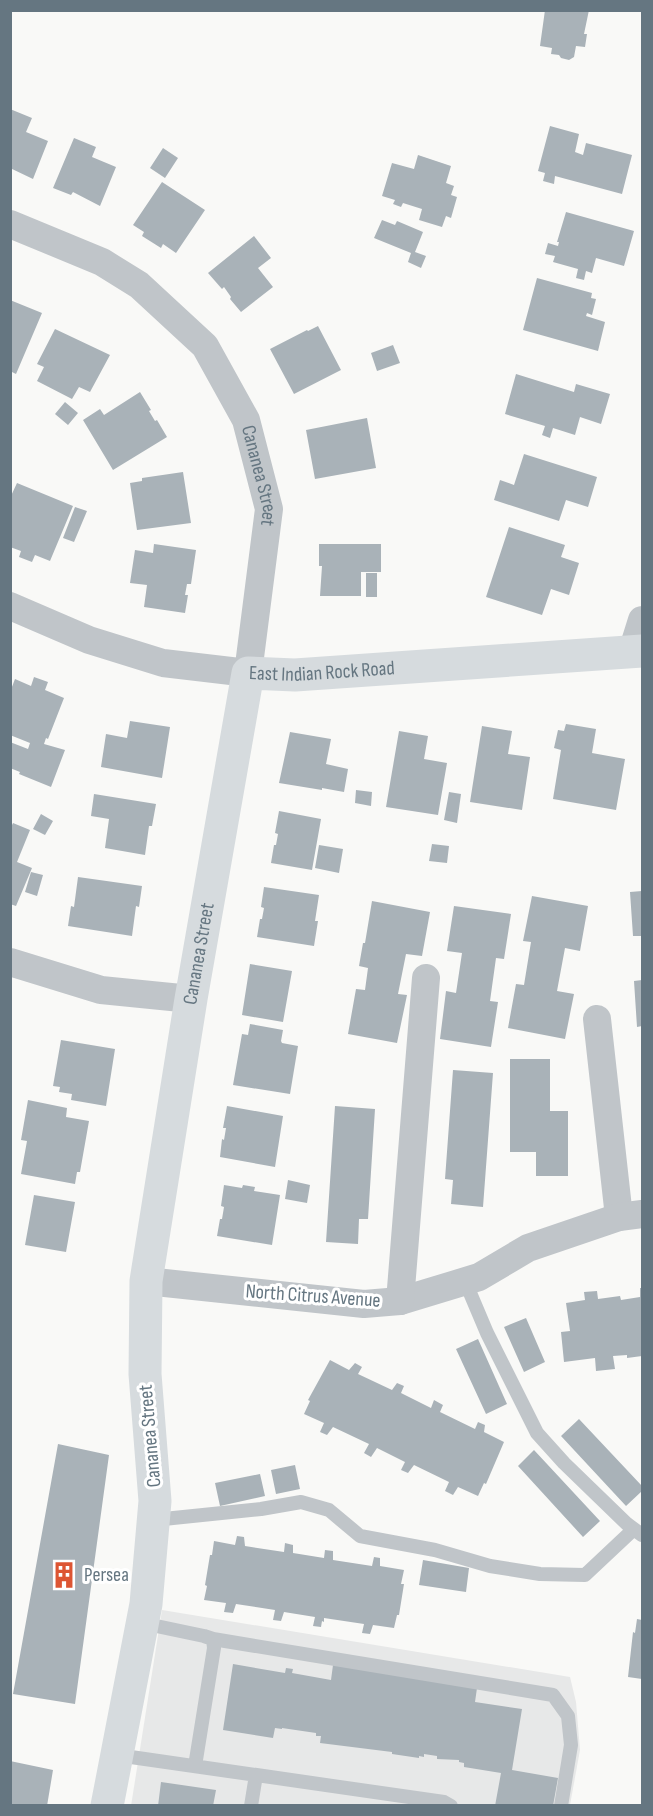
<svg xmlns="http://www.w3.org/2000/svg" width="653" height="1816" viewBox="0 0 653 1816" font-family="'Sofia Sans Condensed',sans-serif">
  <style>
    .built { fill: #e7e8e8 }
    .building { fill: #a9b2b8 }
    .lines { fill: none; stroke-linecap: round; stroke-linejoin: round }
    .lane { stroke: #c0c5c9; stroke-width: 14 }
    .street { stroke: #c0c5c9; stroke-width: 28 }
    .secondary { stroke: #d6dbde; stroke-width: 33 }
    .labels { text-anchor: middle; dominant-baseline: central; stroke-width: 6; stroke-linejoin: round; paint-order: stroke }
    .street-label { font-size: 20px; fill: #657681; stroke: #fff }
    .poi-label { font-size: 20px; fill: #657681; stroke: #fff; text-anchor: start }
  </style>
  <rect width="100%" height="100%" fill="#f9f9f7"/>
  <path class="built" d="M162,1610L570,1677L576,1702L580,1750L570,1805L131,1806Z"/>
  <path class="building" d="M545,10H589L584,34H587L585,47L576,46L574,57L569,60L561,58L559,55L551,54L552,48L540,46Z
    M10,109L32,118L26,132L48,141L33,179L10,168Z
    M550,126L579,134L575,152L583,155L586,143L632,155L622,194L555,176L554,184L543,181L545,173L538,171Z
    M74,138L96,147L92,157L116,167L100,206L73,192L71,195L53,188Z
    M163,148L178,158L165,178L150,168Z
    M418,155L451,166L446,183L454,186L451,195L457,197L451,218L446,216L442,227L419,220L422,209L403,203L401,207L393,204L395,200L382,196L392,163L414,169Z
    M162,182L205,210L176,253L163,244L161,248L142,236L144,232L133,225Z
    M566,212L634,231L624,266L596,258L592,273L586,271L584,280L576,278L578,269L553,262L555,256L545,254L548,243L558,246L559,242H557Z
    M382,220L395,225L397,221L423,232L415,252L426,256L421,268L408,262L411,253L374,238Z
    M254,236L271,258L258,268L273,287L241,312L230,299L231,297L224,287L222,289L208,273Z
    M537,278L592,293L591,298L596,299L592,315L587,313L586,316L605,322L598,351L523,330Z
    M10,300L42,313L16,374L10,371Z
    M318,326L341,370L294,394L270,349L307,330L308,331Z
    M55,329L110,355L90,392L79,387L72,399L37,381L44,367L37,364Z
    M393,345L400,363L377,371L371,353Z
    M516,374L574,392L576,384L610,394L601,424L580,417L575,435L553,428L550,438L542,435L545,426L505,414Z
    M140,392L151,410L149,411L155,421L157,420L167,437L113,470L83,420L100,409L104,415Z
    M65,402L78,413L68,425L55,414Z
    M367,418L376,468L315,479L306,430Z
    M524,454L597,477L588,507L566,500L559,521L494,500L500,480L514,485Z
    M183,472L191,523L137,530L130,483L142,481V478Z
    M17,483L73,506L50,561L35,555L32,562L19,557L21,551L10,547V498Z
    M75,507L87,511L74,542L63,538Z
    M509,527L565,545L561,557L579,563L569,595L551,589L542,615L486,597Z
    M154,544L196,550L191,584H187L185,595H188L185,613L144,607L147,585L130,583L135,550L153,553Z
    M319,544H381V572H361V596H320L322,566H319Z
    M366,573H377V597H366Z
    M34,677L48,682L45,690L64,698L48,739L46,738L44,744L65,750L51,787L19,774L20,772L10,768V742L28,749L30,743L10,735V692L15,679L31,686Z
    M130,721L170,727L162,778L101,767L106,734L127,738Z
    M566,724L596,729L592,753L625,759L616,810L553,799L561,750L554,748L558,730L564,731Z
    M482,726L512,731L508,754L530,757L522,810L470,802Z
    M399,731L428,736L424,759L447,763L438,815L386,807Z
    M290,732L331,739L326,764L348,769L344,792L322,788V790L279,783Z
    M356,790L372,792L371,806L355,803Z
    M449,792L461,794L457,823L444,820Z
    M94,794L156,804L152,826H149L145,855L105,848L109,819L91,816Z
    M279,811L321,819L312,870L271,863L274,845H276L278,834L275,833Z
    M41,814L53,821L45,835L33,829Z
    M13,823L30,830L17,862L32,868L16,906L10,904V829Z
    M432,844L449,846L447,863L429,861Z
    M319,845L343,849L339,873L315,868Z
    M31,872L43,875L37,896L25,892Z
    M78,877L142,886L139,907L136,906L132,936L68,926L71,906L74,907Z
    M264,887L319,895L315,921H318L314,946L257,937L260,919H262L264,908L261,907Z
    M642,891V936H633L630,892Z
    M532,896L588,906L580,951L565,948L557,991L574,994L565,1039L508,1028L516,984L524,985L531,942L523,941Z
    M372,901L430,912L422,956L406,954L398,994L407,995L397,1043L348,1034L356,989L365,990L368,968L359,966L363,943H365Z
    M454,906L511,914L504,959L496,958L490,1001L498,1002L491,1047L440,1039L446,991L456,993L462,953L447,951Z
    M250,964L292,971L283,1022L242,1015Z
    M642,980V1026L637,1027L634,981Z
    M250,1024L283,1030L281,1041L282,1043L298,1046L290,1094L233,1085L242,1034L248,1035Z
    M61,1040L115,1049L106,1106L71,1100L72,1094L59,1092L60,1087L53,1086Z
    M510,1059H550V1111H568V1176H536V1152H510Z
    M453,1070L493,1073L483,1207L451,1204L453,1180L445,1179Z
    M28,1100L67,1108L66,1117L89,1121L80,1172H77L75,1184L21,1174L27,1141L21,1140Z
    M227,1106L283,1116L275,1167L220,1157L222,1139L224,1140L226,1128H223Z
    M335,1106L375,1109L368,1219H359L358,1244L326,1242Z
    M288,1180L310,1185L307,1203L285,1199Z
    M224,1185L242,1188L243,1185L255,1187L254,1191L280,1195L272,1245L217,1236L220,1219H222L224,1207L221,1206Z
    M34,1195L75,1202L66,1252L25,1245Z
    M640,1288H642V1356L627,1358V1355L613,1356L615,1369L596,1371L595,1358L564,1362L561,1332L570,1331L566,1303L585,1300L584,1292L597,1291L598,1299L620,1296L621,1300L640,1297Z
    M526,1318L545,1362L524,1372L504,1327Z
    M478,1339L507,1404L486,1414L456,1349Z
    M330,1360L349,1370L355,1363L362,1367L358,1374L392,1390L397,1383L404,1386L401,1393L431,1408L434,1400L443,1405L440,1412L475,1429L478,1422L485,1425L484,1432L504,1442L486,1484L484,1483L478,1496L458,1487L453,1495L445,1491L449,1482L414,1465L408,1473L401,1470L405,1462L377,1448L371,1457L364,1453L369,1444L333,1427L327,1435L320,1432L324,1423L304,1414L310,1401L308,1400Z
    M579,1419L642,1486V1491L626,1506L561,1436Z
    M58,1444L109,1455L75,1704L13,1694Z
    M534,1450L600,1521L583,1537L518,1466Z
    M295,1465L300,1489L276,1494L271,1470Z
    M260,1474L265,1496L220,1506L215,1483Z
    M237,1536L244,1537L245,1546L284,1552L285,1543L293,1545V1553L324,1558L325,1550L333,1551V1560L372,1566L374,1557L380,1558V1566L404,1570L401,1584H404L399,1615H397L394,1628L373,1625L370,1634L362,1633L364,1624L324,1618V1622L322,1621L321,1627L313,1626L315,1617L284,1612L281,1621L273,1620L275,1610L236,1604L233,1613L224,1612L226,1603L204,1600L207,1586L205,1585L210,1555H212L214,1541L235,1545Z
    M423,1560L469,1568L466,1592L419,1585Z
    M637,1619L642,1620V1679L628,1677L633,1632L635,1633Z
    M233,1664L285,1673L286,1668L293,1669L292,1673L331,1680L333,1665L477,1688L475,1702L522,1709L512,1770L558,1778L553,1806H495L501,1773L464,1767V1763L459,1762V1760L437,1759V1756L424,1754V1757L419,1756V1758L392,1754V1752L320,1743L321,1736H316V1733L282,1728V1729L275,1728L273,1738L223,1730Z
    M10,1761L53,1770L47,1806H10Z
    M161,1782L216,1790L213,1806H158Z"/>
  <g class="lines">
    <path class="lane" d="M465,1281L487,1333L537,1433L564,1463L627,1524L642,1535
      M154,1520L261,1509L301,1502L329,1510L360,1536L435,1550L490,1566L540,1574L585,1575L634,1529
      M142,1623L204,1636L213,1639L214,1648L195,1766
      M213,1639L553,1695L568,1716L571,1745L561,1806
      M117,1755L444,1802L451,1806
      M251,1806L256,1775"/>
    <g class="street">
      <path id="s1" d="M10,224L102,262L139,285L205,346L246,420L269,509L248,673L163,663L89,640L10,606"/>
      <path d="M632,652L642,620"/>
      <path d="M10,962L101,990L191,999"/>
      <path d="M597,1019L619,1217"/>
      <path d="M146,1281L364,1304L400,1301L479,1277L528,1248L619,1217L642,1214"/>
      <path d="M400,1301L426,978"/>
    </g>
    <path class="secondary" id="s2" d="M107,1806L146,1604L155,1501L145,1374L146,1281L191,999L248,673L295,675L642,651"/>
  </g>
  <defs>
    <symbol id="building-bare" viewBox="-9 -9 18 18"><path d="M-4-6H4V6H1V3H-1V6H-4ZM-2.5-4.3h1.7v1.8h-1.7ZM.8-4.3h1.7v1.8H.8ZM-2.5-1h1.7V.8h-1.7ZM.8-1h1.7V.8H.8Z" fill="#d53" stroke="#fff" stroke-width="2.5" paint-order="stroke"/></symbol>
  </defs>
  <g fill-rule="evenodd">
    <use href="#building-bare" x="45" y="1556" width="38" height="38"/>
  </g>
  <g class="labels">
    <g class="street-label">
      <text stroke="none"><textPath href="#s1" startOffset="375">Cananea Street</textPath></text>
      <text stroke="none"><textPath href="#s2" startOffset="1220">East Indian Rock Road</textPath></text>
      <text stroke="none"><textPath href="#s2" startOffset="861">Cananea Street</textPath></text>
      <text transform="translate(313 1296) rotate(4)">North Citrus Avenue</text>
      <text transform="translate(150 1436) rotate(-95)">Cananea Street</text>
    </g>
    <g class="poi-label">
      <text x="84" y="1575">Persea</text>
    </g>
  </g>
  <rect width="653" height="1816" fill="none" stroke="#657681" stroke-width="24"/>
</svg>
